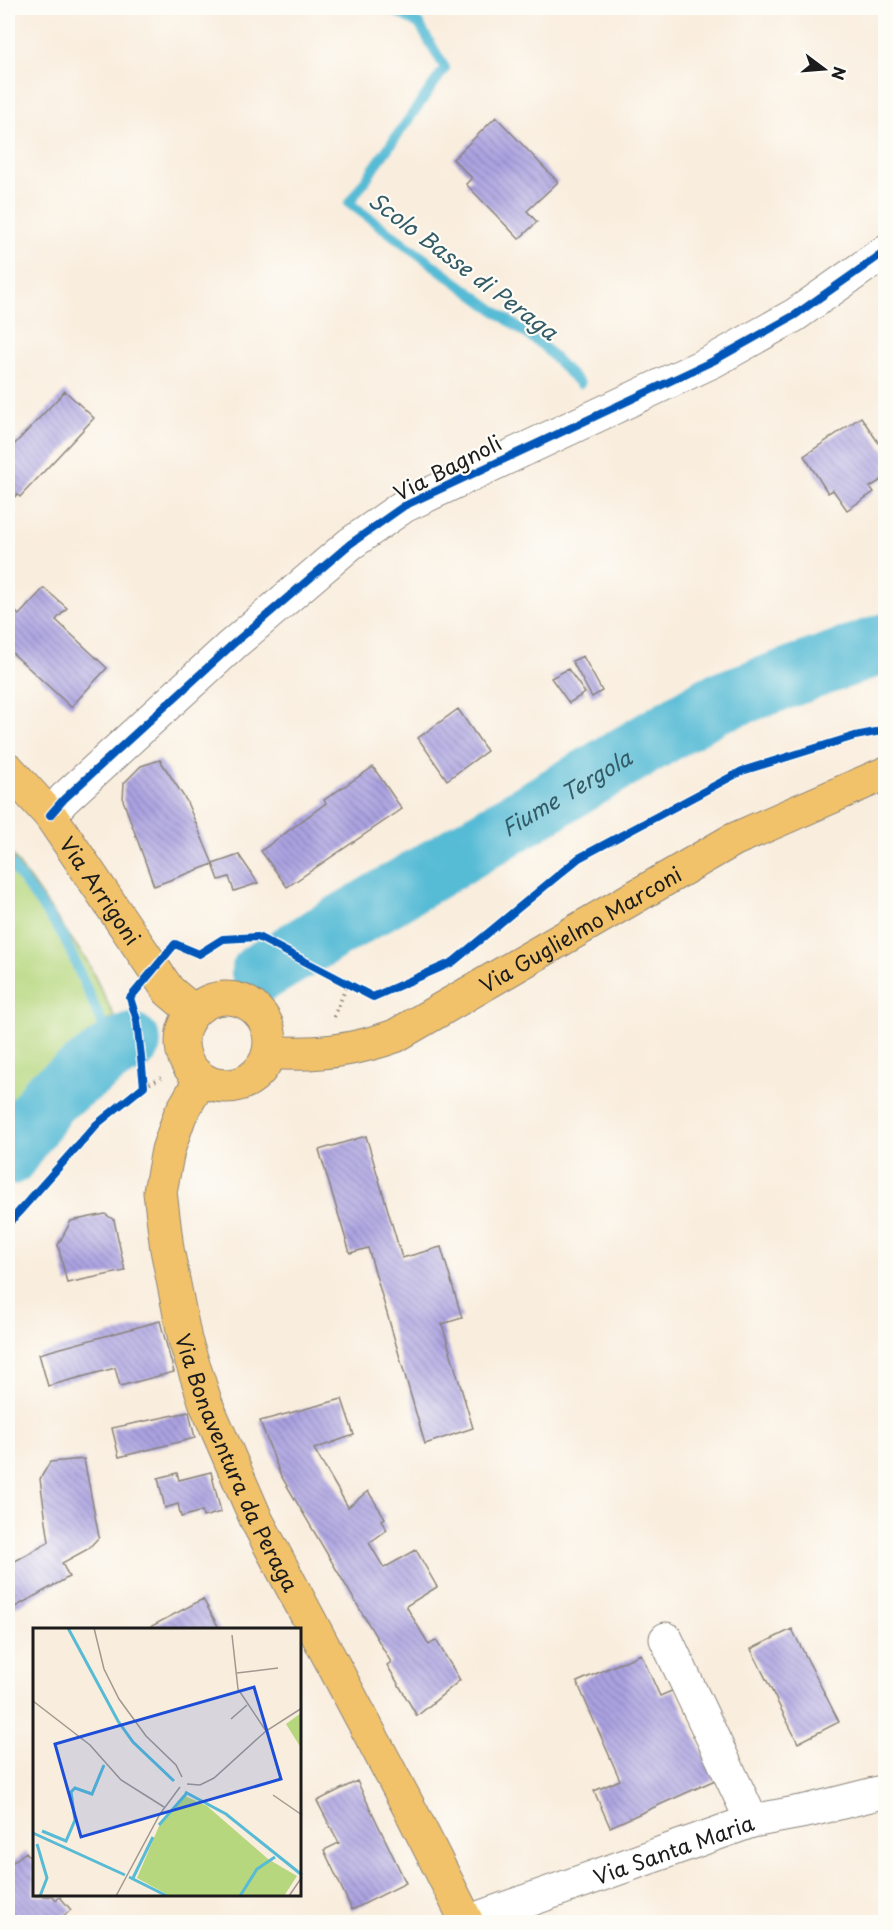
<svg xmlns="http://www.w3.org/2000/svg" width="893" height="1930" viewBox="0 0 893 1930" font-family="'Playpen Sans',sans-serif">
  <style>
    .green { fill: #b6d77e; stroke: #697a4d; stroke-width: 1.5 }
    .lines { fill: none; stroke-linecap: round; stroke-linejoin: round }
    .stream { stroke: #57bbd5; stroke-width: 10 }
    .river { stroke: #57bbd5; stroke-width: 60 }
    .building { fill: url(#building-back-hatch) }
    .minor-casing { stroke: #8a847c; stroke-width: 35 }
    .major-casing { stroke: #8a847c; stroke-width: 35 }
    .path { stroke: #8a847c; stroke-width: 4; stroke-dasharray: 1.5 4.5; stroke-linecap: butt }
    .minor { stroke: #fff; stroke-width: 33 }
    .major { stroke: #f2c26a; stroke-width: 33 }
    .cycleway-casing { stroke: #fdfcf7; stroke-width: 11 }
    .cycleway { stroke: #0057b8; stroke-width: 8 }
    .labels { text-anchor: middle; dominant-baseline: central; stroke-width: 4.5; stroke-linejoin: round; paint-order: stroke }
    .street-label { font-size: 21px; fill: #1c1c1c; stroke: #fdfcf7 }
    .water-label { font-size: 22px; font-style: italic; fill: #345c66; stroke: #fdfcf7 }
    .inset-river { fill: none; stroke: #57bbd5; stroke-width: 3 }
    .inset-road { fill: none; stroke: #a19990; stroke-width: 1.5 }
    .view { fill: #1d4ed8; fill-opacity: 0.15; stroke: #1d4ed8; stroke-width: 3 }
    .inset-edge { fill: none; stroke: #1c1c1c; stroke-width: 3 }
  </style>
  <defs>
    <pattern id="building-back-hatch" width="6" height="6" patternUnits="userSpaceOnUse" patternTransform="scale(1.5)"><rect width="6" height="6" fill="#aba2e1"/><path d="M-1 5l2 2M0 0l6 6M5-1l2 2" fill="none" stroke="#8a83b6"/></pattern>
  </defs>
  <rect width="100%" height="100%" fill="#fdfcf7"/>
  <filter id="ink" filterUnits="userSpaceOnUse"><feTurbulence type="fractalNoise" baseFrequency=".0167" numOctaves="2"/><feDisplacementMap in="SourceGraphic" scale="12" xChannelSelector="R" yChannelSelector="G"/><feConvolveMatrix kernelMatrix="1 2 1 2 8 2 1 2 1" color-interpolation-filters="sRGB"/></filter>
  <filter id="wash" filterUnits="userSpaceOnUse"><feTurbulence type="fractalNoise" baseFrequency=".008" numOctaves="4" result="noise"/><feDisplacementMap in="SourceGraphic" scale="24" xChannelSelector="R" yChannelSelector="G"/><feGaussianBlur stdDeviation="1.35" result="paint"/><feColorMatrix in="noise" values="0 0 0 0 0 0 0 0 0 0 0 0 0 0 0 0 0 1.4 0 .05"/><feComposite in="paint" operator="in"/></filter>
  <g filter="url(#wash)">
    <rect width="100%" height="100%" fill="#f9eddd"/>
    <path class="green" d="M8,849L87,961L114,1016L33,1085L8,1120Z"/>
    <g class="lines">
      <path class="stream" d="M389,8L419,24L445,68L349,203L543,346L580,384
        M8,860L64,937L114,1051"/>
      <g class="river">
        <path id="s1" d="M261,972L712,705L886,643"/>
        <path d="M8,1156L49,1098L114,1051L131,1043"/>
      </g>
    </g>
    <g id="blocks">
      <path class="building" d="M496,117L558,182L527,211L537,222L519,239L466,184L472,178L453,159Z
        M65,391L94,418L20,497L17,494L8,505V451Z
        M861,417L886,454V477L870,487L874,492L847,510L833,490L828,493L804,456Z
        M44,588L67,608L56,620L107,668L71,707L8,649V605L19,615Z
        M583,656L602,691L592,697L572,661Z
        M568,669L585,693L569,703L551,678Z
        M458,709L487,751L447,780L418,738Z
        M160,760L186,800L213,864L154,886L123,800L124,783L141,766Z
        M373,767L402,809L287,887L261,851L326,803L324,800Z
        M239,855L258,883L234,891L229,877L219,880L213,864Z
        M366,1136L402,1258L441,1247L462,1318L442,1324L473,1428L425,1444L368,1248L350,1253L319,1150Z
        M105,1214L114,1220L125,1271L67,1283L58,1245L71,1221Z
        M160,1321L174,1372L120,1386L115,1368L48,1386L39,1354Z
        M342,1399L354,1435L314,1449L348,1507L368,1491L385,1518L382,1520L387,1530L369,1543L384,1568L416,1550L437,1587L406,1606L429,1645L436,1640L460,1680L417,1716L387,1665L391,1662L280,1474L260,1421Z
        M189,1412L195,1438L119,1457L112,1428Z
        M84,1459L99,1537L88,1549L62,1563L69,1577L8,1611V1560L10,1564L49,1542L40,1479L50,1462Z
        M211,1472L221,1512L203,1517L202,1511L181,1517L178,1504L165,1508L158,1478L177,1473L179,1480Z
        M203,1599L220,1630H149L148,1628Z
        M792,1629L839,1722L798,1743L751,1649Z
        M641,1654L660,1696L674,1690L715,1780L610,1827L594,1791L620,1780L577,1682Z
        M357,1781L406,1883L352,1910L324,1850L339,1843L317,1801Z
        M26,1852L34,1863V1896H53L56,1900L60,1897L71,1910L55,1922H8V1866Z"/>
    </g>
  </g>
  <g filter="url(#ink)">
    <use href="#blocks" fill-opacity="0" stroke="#8a847c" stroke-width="1.5"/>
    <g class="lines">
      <defs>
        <g id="minor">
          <path d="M50,815L64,799L232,645L350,544L404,506L713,361L795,315L886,251"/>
          <path d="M666,1639L752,1821"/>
          <path id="s2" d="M467,1922L752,1821L811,1810L886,1791"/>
        </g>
        <g id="major">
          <path id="s3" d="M8,769L50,815L169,991L193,1011"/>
          <circle cx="226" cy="1042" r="44"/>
          <path id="s4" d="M269,1052C314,1056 353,1051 395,1036L733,840L886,773"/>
          <path id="s5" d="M201,1079L180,1115L168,1150L160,1192L167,1249L185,1340L206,1404L257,1521L413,1815L467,1922"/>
        </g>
      </defs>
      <use href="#minor" class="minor-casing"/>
      <use href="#major" class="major-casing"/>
      <path class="path" d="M334,1017L347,985
        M144,1086L161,1078"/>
      <use href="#minor" class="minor"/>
      <use href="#major" class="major"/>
      <defs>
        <path id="cycleway" d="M50,815L64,799L232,645L350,544L404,506L713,361L795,315L886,251
          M8,1224L97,1124L144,1086L137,1020L130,998L175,944L199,954L223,939L258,937L373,997L453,962L579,858L742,771L855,736L886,730"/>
      </defs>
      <use href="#cycleway" class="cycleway-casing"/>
      <use href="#cycleway" class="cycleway"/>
    </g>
  </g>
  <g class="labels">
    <g class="street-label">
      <text transform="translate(447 467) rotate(-27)">Via Bagnoli</text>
      <text stroke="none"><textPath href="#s3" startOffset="153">Via Arrigoni</textPath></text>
      <text stroke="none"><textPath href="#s4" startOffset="342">Via Guglielmo Marconi</textPath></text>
      <text stroke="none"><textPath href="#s5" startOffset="405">Via Bonaventura da Peraga</textPath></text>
      <text stroke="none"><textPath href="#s2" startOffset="219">Via Santa Maria</textPath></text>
    </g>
    <g class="water-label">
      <text transform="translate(464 265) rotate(37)">Scolo Basse di Peraga</text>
      <text stroke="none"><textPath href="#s1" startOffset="354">Fiume Tergola</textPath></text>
    </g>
  </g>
  <g transform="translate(33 1628)">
    <rect width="268" height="268" fill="#f9eddd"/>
    <path d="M268,85V120L253,96ZM150,167L174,178L235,231L264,248L251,268H137L104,250L126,198Z" fill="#b6d77e"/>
    <path class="inset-river" d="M35,0L85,93L100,114L141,153M152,164L193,186L269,247M126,197L153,166M9,203L33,213L42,192L38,164L42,160L59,166L71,137M0,205L92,247M4,216L14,250L7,268M96,249L134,268M100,250L120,209M207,268L224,241L242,229"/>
    <path class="inset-road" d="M61,0L71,41L86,71L113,108L143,137L149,149M199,7L205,61L233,103M204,45L245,40M0,73L57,117L88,152L131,179M198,91L214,77M154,156L167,157L181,150L233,103L269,80M240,167L269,187M83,268L127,186L147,159M256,268L269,249"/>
    <path class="view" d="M221,59L248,151L48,209L22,116Z"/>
    <rect width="268" height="268" class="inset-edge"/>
  </g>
  <rect width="893" height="1930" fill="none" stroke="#fdfcf7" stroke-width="30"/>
  <g transform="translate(824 69) rotate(106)" stroke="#fdfcf7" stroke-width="4.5" paint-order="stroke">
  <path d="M0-4.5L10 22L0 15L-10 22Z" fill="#1c1c1c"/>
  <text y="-9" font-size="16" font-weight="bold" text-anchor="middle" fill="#1c1c1c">N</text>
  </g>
</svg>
